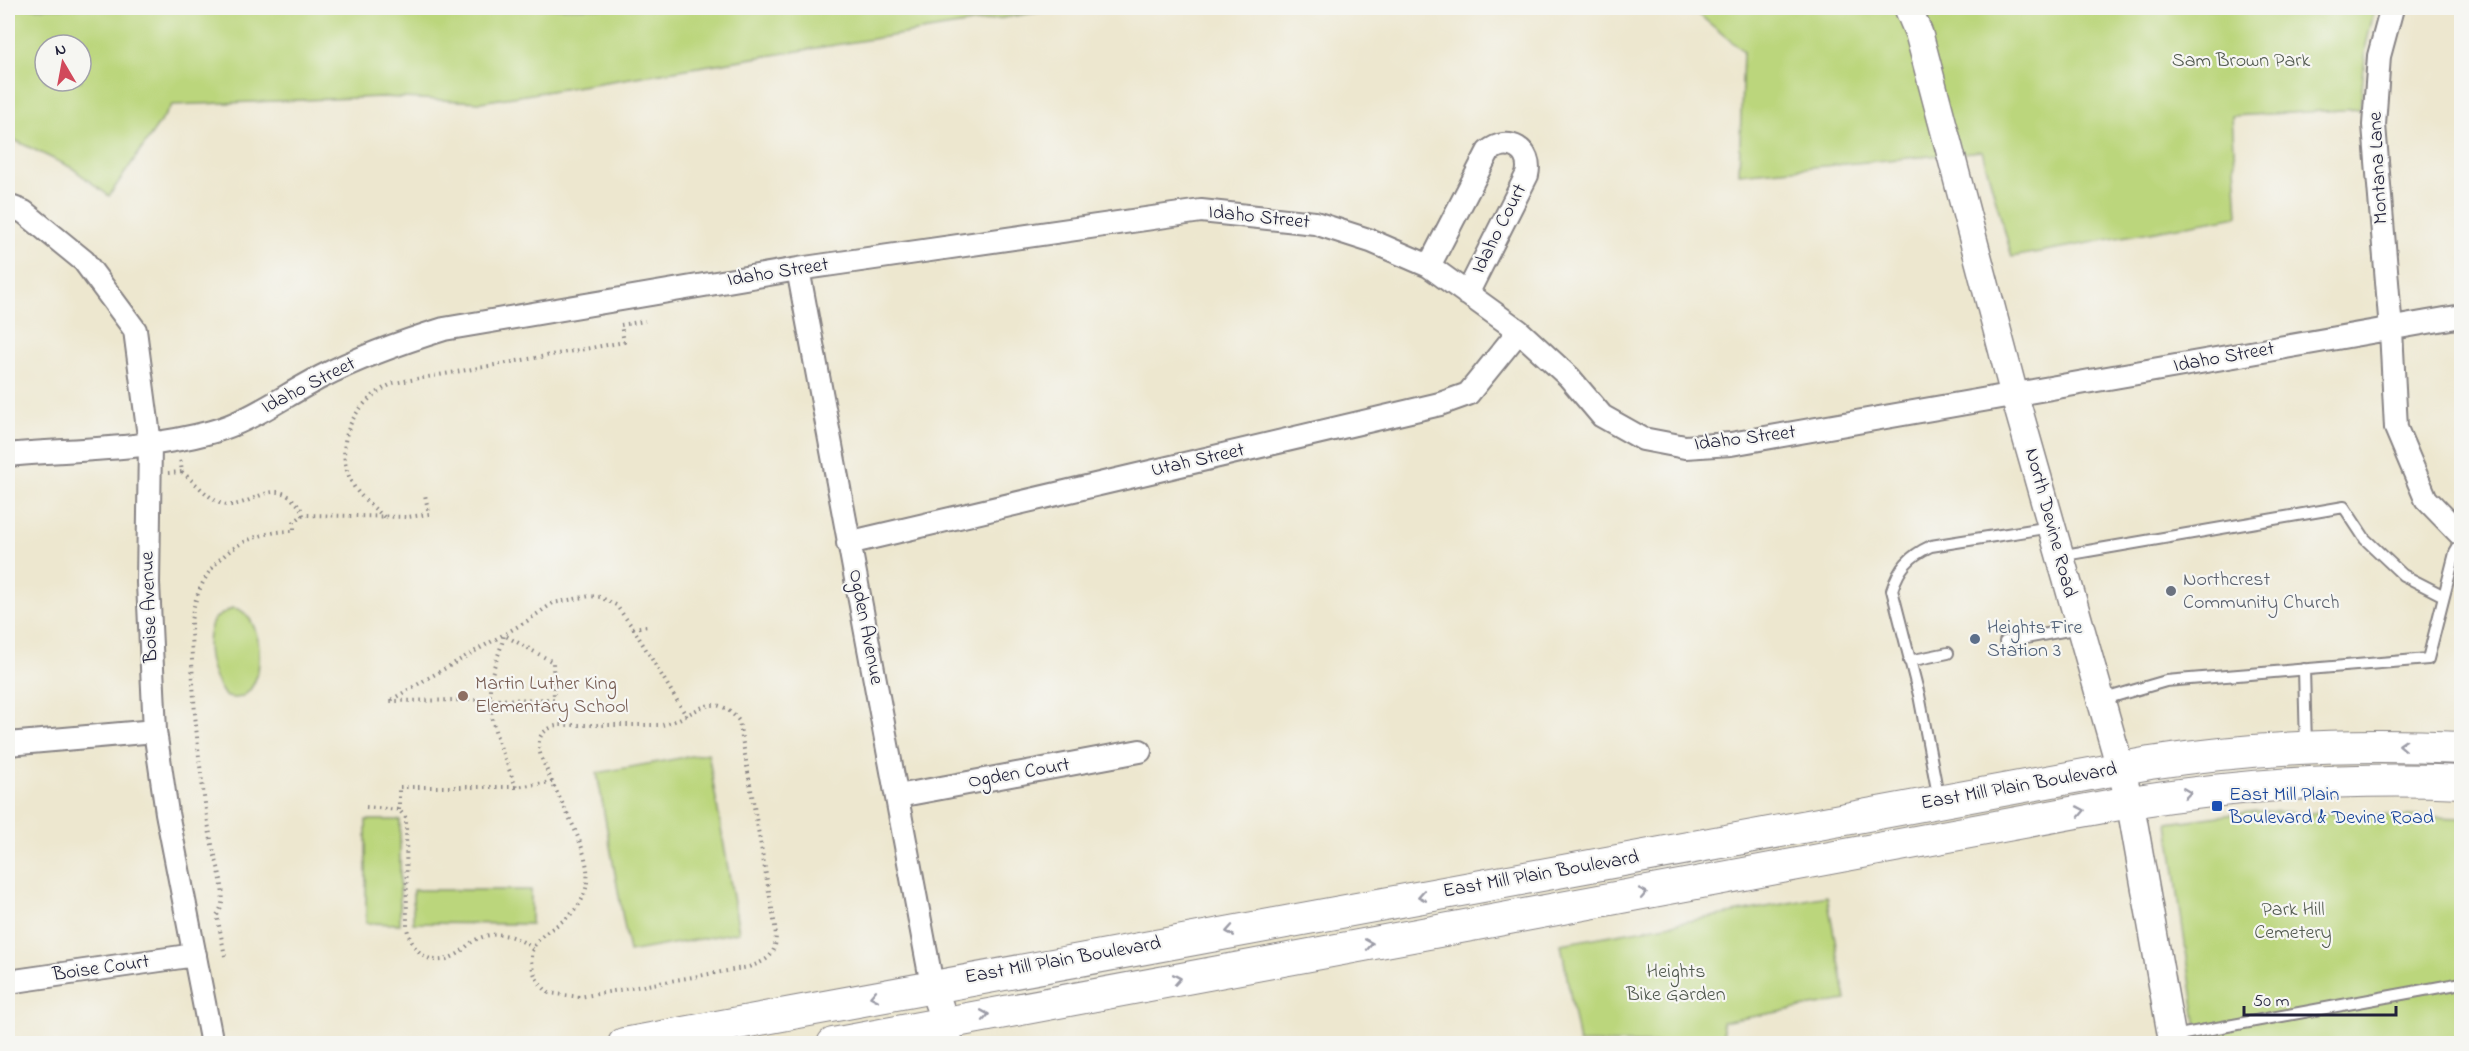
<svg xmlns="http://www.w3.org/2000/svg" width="2469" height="1051" viewBox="0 0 2469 1051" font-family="'Indie Flower',sans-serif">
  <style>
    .green { fill: #bbd67c; stroke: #6e7c5c; stroke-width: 1.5; fill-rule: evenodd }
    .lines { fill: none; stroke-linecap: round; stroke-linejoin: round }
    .service-casing { stroke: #888485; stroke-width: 14 }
    .minor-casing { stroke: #888485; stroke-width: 26 }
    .tertiary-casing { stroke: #888485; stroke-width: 30 }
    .secondary-casing { stroke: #888485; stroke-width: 34 }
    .path { stroke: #888485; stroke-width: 4; stroke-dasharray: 1.5 4.5; stroke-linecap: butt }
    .service { stroke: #fff; stroke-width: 10 }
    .minor { stroke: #fff; stroke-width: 22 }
    .tertiary { stroke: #fff; stroke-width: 27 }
    .secondary { stroke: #fff; stroke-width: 32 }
    .oneway { stroke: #9c9ca7 }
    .worship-dot { fill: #6b7280; stroke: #f6f6f2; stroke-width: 2 }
    .service-dot { fill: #5c6f8a; stroke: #f6f6f2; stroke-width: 2 }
    .education-dot { fill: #8d6e63; stroke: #f6f6f2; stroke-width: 2 }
    .transit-dot { fill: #1a4fb4; stroke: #f6f6f2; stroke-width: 2 }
    .labels { text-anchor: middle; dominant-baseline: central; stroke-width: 4.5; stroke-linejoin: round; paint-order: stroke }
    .park-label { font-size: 20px; fill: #50584e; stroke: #f6f6f2 }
    .street-label { font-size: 20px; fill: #22223b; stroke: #f6f6f2 }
    .worship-label { font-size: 20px; fill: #5b616d; stroke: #f6f6f2; text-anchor: start }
    .service-label { font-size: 20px; fill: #4e5e75; stroke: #f6f6f2; text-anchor: start }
    .education-label { font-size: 20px; fill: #785e54; stroke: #f6f6f2; text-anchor: start }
    .transit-label { font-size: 20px; fill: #164399; stroke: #f6f6f2; text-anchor: start }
  </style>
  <rect width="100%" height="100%" fill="#f6f6f2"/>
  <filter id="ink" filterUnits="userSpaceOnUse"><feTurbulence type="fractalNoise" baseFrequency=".0167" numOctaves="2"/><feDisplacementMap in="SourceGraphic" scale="12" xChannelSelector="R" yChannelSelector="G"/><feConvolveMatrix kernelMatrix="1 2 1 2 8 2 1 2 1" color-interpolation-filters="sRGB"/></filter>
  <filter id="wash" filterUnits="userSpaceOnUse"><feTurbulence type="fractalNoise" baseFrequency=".008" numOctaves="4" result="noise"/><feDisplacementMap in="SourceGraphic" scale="24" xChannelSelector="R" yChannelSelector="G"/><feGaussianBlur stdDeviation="1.35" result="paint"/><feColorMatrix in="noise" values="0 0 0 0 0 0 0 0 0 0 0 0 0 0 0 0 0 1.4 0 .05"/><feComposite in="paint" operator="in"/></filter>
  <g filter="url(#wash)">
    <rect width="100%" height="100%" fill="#ede7cf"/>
    <path class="green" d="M8,8H1064L481,102L382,97L172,105L109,196L72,168L8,137ZM45,45H81V81H45Z
      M1691,8H2375L2366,45L2360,109L2232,116L2238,216L2012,257L1982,151L1739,174L1743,51Z
      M232,608C270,610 269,713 225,696C210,675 202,643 214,619Z
      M708,753L739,932L629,952L597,773Z
      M2257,811L2461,818V1043H2199L2168,823Z
      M366,820H400V924L366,923Z
      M413,890H531V924L413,923Z
      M1827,896L1846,1000L1722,1022L1725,1043H1579L1561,944Z"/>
  </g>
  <g filter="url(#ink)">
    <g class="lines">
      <defs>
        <path id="service" d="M2059,556L2344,507L2365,539L2403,575L2444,596
          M2005,642L2079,628
          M1909,661L1948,653
          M2304,669L2306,746
          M2101,700L2166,681L2428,659L2455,553L2462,541
          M1939,800L1919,695L1892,590C1899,568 1909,556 1931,546L2051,527
          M2173,1036L2462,983"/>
        <path id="minor" d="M2392,8L2379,56L2374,125L2391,330L2396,428L2426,499L2462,536
          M8,206L24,212L84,261L135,330L150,444L148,583L155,731L167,813L212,1044
          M1429,266L1488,152C1508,135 1533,150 1527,175L1467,294
          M798,269L932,985
          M8,455C74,449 146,450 211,432C250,422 285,395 321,377C360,357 402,342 444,329L798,269L1201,211L1315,223L1371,241L1429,266L1519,331L1569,377L1602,416L1643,439L1685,447L1731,444L2462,316
          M848,543L1440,404L1468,394L1519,331
          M8,744L155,731
          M898,796L1140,751
          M8,982L195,955"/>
        <path id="tertiary" d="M1908,8L1919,34L2014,394L2130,802L2173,1044
          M932,985L945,1022L949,1044"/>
        <path id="secondary" d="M624,1044L2150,763C2254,747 2357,743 2462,748
          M833,1044L2130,802C2240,785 2350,777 2462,782"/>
      </defs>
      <use href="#service" class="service-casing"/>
      <use href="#minor" class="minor-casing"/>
      <use href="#tertiary" class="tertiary-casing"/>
      <use href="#secondary" class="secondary-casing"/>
      <path class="path" d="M182,472C193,480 212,502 223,504C247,511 271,477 293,500C298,504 302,509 303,515L408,517L429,514L425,495
        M168,473L182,472L180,458
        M384,517C373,506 359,497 352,483C331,442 355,400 394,383L624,342L621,325L645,321
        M633,628L687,717
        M552,782C543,759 524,734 559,725H662C695,718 711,686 739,721L775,926C778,951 773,959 749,967L580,997L549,993C540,985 535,979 532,966C525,937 558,929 574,911C581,903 586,893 587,882C591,853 564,809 552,782L516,787C503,753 485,718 491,680C493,665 501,651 504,635L553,662L554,699L389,701L527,621L553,603L590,596L600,597L616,605L633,628L649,626
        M366,807L399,810L406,818L407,928C411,950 430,969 454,956C461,953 466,946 472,942C492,929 515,934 533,949
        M399,810V787H516
        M225,956L217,915C231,897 215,861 211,840C198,768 192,695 191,622C198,566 238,531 294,531V522L303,515"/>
      <use href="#service" class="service"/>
      <use href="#minor" class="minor"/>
      <use href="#tertiary" class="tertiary"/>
      <use href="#secondary" class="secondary"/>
    </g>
    <defs><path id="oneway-chevron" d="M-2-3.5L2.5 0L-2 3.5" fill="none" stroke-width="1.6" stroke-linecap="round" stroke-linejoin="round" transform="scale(1.5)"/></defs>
    <g class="oneway">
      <use href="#oneway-chevron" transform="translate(2403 745) rotate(-177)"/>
      <use href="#oneway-chevron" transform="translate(2187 793) rotate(-8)"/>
      <use href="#oneway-chevron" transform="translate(2081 811) rotate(-11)"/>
      <use href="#oneway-chevron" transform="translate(1643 893) rotate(-11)"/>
      <use href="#oneway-chevron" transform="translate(1422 896) rotate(170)"/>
      <use href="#oneway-chevron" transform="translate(1230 931) rotate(170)"/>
      <use href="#oneway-chevron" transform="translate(1369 944) rotate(-10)"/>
      <use href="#oneway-chevron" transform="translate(1177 979) rotate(-10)"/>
      <use href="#oneway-chevron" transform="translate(874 996) rotate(169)"/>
      <use href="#oneway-chevron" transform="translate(985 1015) rotate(-10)"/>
    </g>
  </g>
  <circle class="worship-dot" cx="2171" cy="591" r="6"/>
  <circle class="service-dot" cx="1975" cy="639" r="6"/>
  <circle class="education-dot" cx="463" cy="696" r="6"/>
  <rect class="transit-dot" x="2211" y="800" width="12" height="12" rx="3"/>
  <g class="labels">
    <g class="park-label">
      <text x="2241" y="61">Sam Brown Park</text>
      <text x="2293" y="910">Park Hill<tspan x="2293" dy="23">Cemetery</tspan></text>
      <text x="1676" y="972">Heights<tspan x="1676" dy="23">Bike Garden</tspan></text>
    </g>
    <g class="street-label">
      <text transform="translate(2379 168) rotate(-93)">Montana Lane</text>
      <text transform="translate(1259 218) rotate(6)">Idaho Street</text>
      <text transform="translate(1500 229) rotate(-63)">Idaho Court</text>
      <text transform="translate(778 273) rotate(-9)">Idaho Street</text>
      <text transform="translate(2224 358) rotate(-10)">Idaho Street</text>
      <text transform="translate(309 386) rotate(-27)">Idaho Street</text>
      <text transform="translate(1745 439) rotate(-7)">Idaho Street</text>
      <text transform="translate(1198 461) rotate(-13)">Utah Street</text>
      <text transform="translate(2050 523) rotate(75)">North Devine Road</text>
      <text transform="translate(150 607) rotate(-92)">Boise Avenue</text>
      <text transform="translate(865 627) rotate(79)">Ogden Avenue</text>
      <text transform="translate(1019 774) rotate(-10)">Ogden Court</text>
      <text transform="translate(2019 787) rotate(-10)">East Mill Plain Boulevard</text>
      <text transform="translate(1541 875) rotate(-10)">East Mill Plain Boulevard</text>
      <text transform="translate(1063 961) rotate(-10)">East Mill Plain Boulevard</text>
      <text transform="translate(101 969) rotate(-8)">Boise Court</text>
    </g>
    <g class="worship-label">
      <text x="2183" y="580">Northcrest<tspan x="2183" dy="23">Community Church</tspan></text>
    </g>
    <g class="service-label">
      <text x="1987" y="628">Heights Fire<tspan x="1987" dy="23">Station 3</tspan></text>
    </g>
    <g class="education-label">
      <text x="475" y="684">Martin Luther King<tspan x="475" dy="23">Elementary School</tspan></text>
    </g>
    <g class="transit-label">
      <text x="2229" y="795">East Mill Plain<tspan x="2229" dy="23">Boulevard &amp; Devine Road</tspan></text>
    </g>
  </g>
  <rect width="2469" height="1051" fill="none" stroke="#f6f6f2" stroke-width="30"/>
  <g transform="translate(63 63) rotate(350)"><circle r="28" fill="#f6f6f2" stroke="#a1a1a9" stroke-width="1.5"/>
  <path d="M0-4.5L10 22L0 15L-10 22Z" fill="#d1495b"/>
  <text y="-9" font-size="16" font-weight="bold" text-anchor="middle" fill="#22223b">N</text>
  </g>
  <path d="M2244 1006v9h152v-9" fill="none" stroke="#22223b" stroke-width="3"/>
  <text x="2253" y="1006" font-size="18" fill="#22223b" stroke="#f6f6f2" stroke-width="4.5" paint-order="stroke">50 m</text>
</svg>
